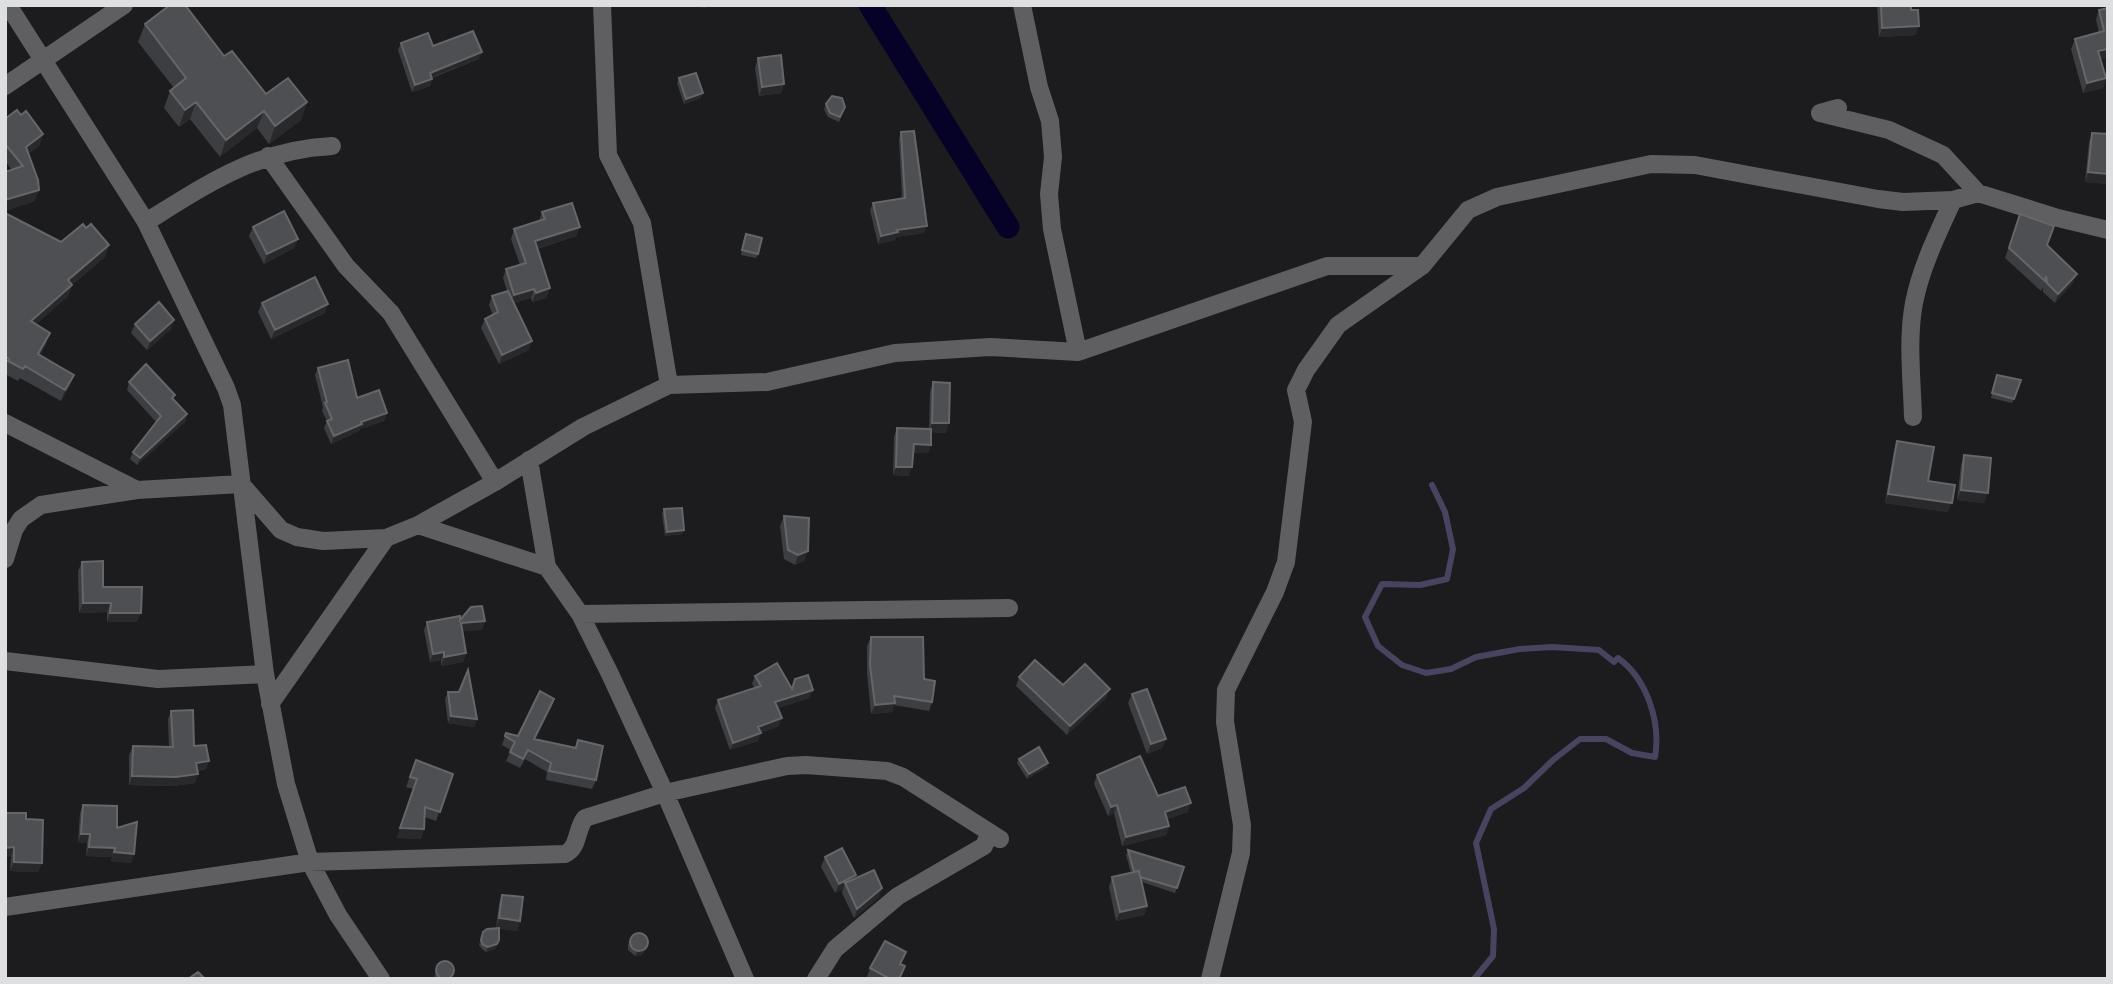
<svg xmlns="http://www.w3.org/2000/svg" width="2113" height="984" viewBox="0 0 2113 984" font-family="Karla,sans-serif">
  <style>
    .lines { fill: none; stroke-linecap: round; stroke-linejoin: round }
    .stream { stroke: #47445f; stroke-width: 6 }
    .canal { stroke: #060227; stroke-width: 23 }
    .street { stroke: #5f5f61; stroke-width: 18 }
    .wall { fill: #3d3e41 }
    .shaded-wall { fill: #29292c }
    .building { fill: #4e4f52; stroke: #656669; stroke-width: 2 }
  </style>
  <rect width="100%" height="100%" fill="#1c1c1f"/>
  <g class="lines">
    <path class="stream" d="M1432,485L1445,512L1453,549L1447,579L1420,585L1382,584L1365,617L1378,646L1402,665L1426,673L1451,669L1476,657L1520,649L1552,647L1599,650L1614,662L1618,658C1647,679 1661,722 1655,757L1632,753L1606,739H1580L1553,760L1524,788L1491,809L1476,843L1494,929L1493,956L1474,979"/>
    <path class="canal" d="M870,5L1008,227"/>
    <path class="street" d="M8,5L146,222L226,388L232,405L265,674L286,784L310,862L338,915L381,979
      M602,5L608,155L642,223L669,385
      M1022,5L1039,87L1050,121L1053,157L1049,194L1052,229L1078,352
      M5,86L124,5
      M1838,108L1820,113L1889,130L1943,155L1978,193
      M268,156L346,266L391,313L495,482
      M146,222C209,183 256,150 332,146
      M1913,417C1912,380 1907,340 1914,303C1921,267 1938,233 1953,200
      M5,423L137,490
      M529,460L547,567
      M418,525L547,567L580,614L610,674L665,793L745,979
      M5,559L14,530L21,519L41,505L137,490L241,484L281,530L297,537L323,541L386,538L418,525L495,482L583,427L669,385L767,382L895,353L990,347L1078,352L1327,266H1422L1468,210L1497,197L1651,164L1695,165L1878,199L1903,202L1953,200L1978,193L2058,218L2108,230
      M580,614L1009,608
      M5,661L158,679L265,674
      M270,704L386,538
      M5,907L310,862L565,854C579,848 576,829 585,818L665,793L787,766L806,765L887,771L903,777L1000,839
      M816,979L835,949L898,896L984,846L989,834L1000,839
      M1210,979L1241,853L1242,825L1225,722L1226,690L1275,592L1286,562L1303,422L1296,390L1306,370L1338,325L1422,266"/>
  </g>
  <path class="wall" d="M1877,5H1911L1916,35L1879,37Z
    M2108,8V58L2101,59L2106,78L2103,88L2083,93L2071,49L2075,39L2099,33L2096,19L2099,10Z
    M145,24L224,56L266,94L307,102L301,120L269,144L257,128L220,157L190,119L179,127L164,108L170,91L174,88L138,42Z
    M401,43L433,46L479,59L432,78L430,86L412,92L398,50Z
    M758,58L784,84L781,93L759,96L755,68Z
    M679,78L701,98L684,104L677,83Z
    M826,104L845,107L839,122L828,117L824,109Z
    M21,115L43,134L39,146L28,154L35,201L5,211V172L12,170L5,161V119Z
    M901,132L924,233L896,237L895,240L878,244L870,210L873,203L902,199L899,139Z
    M2092,133L2108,134V184L2085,182L2089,142Z
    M542,212L580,227L576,236L537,249L550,288L546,298L532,302L531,298L514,303L529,350L499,364L481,328L485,319L493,315L489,305L492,296L507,291L503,278L506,269L520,265L511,239L514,229L539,221Z
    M5,213L61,242L86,228L109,245L105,257L72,285L68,296L36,324L46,344L40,355L70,386L61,401L20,378L18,381L5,374Z
    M2020,214L2047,245L2073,283L2055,303L2043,292V287L2041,291L2005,258Z
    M253,227L298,239L294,248L264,264L249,236Z
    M744,239L758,254L756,258L741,255Z
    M262,303L325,313L271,339L258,312Z
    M135,324L171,329L147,350L131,333Z
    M318,368L357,398L387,413L384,421L360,429L359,431L331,444L324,428L327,421L322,411L323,407L315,375Z
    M1997,375L2021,380L2012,403L1991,398Z
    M129,382L174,400L187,414L185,422L137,465L130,459L133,452L156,422L127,390Z
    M933,382L946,433L931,432V445L928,453H913L909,476L893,475L894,437L897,428L929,429L930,392Z
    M1897,441L1928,481L1948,512L1885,503L1894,450Z
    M1964,455L1984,503L1957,500L1961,465Z
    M664,509L684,530L682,534L665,536L662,514Z
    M784,516L805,560L795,565L784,559L780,526Z
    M82,562L103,587L137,622H107V612L79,613L78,571Z
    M460,620L485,621L482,630L462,631L466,653L463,662L441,666V660L430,662L424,630L427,622Z
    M871,637L924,679L932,702L929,711L894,705L892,712L871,714L867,673V646Z
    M755,676L792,689L810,698L778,708L779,726L760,733L758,741L730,750L715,708L718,700L755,688L752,684Z
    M1019,677L1063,685L1106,698L1067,735L1016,686Z
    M448,692H459L477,719L474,727L448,723L445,699Z
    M1132,694L1166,739L1162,748L1147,754L1128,703Z
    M554,699L551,708L535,739L575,747L578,740L596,780L592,789L546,780L547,772L525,759L520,768L506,761L511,750L502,745L506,733L518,736Z
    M171,711L194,746L209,761L206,769L198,771L195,783L173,786L129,785V755L133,746L169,747L168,719Z
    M1019,759L1047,767L1027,779L1017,763Z
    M416,760L453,774L436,821L425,817L424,829L421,839L397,838L413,789L406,787Z
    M1097,775L1158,796L1188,812L1167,819L1169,826L1166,835L1122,846L1114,813L1108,816L1094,784Z
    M83,805L117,828L134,854L131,863L111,861L112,857L86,856L87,843L78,842L80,813Z
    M26,819L42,863L38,872L10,871L11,856L5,857Z
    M1128,850L1184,867L1175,893L1142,882L1147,906L1144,915L1116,921L1109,887L1112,877L1131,873L1126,855Z
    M825,857L856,875L855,879L879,897L854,918L842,893L843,889L835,893L821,867Z
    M502,895L520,921L517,931L496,928L499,904Z
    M483,932L497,945L495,949L486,952L482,949L479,945Z
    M630,940L648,944L647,949L640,956H635L628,950V945Z
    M438,964L452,978L451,979H435L434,978Z
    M902,964L905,966L900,979H869L867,977L870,968Z"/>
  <path class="shaded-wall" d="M702,5H710L706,8H701Z
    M1919,26L1916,35L1879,37L1882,28Z
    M2108,49V58L2095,60L2098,51Z
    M482,52L479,59L427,79L430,73Z
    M2106,78L2103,88L2083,93L2087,83Z
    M432,79L430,86L412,92L415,85Z
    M784,84L781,93L759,96L762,87Z
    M703,93L701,98L684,104L686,99Z
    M196,102L190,119L179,127L185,110Z
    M307,102L301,120L269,144L275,126Z
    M264,111L257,128L220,157L226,140Z
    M43,134L39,146L22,159L26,147Z
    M2088,172L2108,174V184L2085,182Z
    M39,190L35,201L5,211V200Z
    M927,226L924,233L896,237L895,240L878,244L881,236L897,230Z
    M580,227L576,236L532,250L535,241Z
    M298,239L294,248L264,264L267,254Z
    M109,245L105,257L72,285L68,296L27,333L31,321L68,280Z
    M2077,274L2073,283L2055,303L2058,294Z
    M550,288L546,298L532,302L536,293Z
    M534,289L531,298L510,304L514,295Z
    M328,304L325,313L271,339L275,330Z
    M174,320L171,329L147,350L150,341Z
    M50,333L46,344L34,365L38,354Z
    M532,341L529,350L499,364L502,355Z
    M74,375L70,386L61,401L65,390Z
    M387,413L384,421L360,429L359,431L331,444L334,436L361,422Z
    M187,414L185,422L137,465L140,458Z
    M932,423H949L946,433L929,432Z
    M914,444L931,445L928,453H911Z
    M896,467H912L909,476L893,475Z
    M1961,490L1988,493L1984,503L1957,500Z
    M1888,494L1952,503L1948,512L1885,503Z
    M684,530L682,534L665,536L667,532Z
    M808,551L805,560L795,565L798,555Z
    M83,603H111L107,612L79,613Z
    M110,613H141L137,622H107Z
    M485,621L482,630L458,632L461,623Z
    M444,652L441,660L430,662L433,654Z
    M466,653L463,662L441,666L444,657Z
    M1110,689L1106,698L1067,735L1070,726Z
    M813,690L810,698L772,710L775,702Z
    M554,699L551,708L531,748L534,739Z
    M895,703L892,712L871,714L875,705Z
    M451,716L477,719L474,727L448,723Z
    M782,718L779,726L755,735L758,727Z
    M761,733L758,741L730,750L733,743Z
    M1166,739L1162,748L1147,754L1151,744Z
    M209,761L206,769L193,771L196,763Z
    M1048,763L1047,767L1027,779L1029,774Z
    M198,774L195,783L173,786L129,785L132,776Z
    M1191,803L1188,812L1162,821L1165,812Z
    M1117,805L1114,813L1108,816L1111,807Z
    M1169,826L1166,835L1122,846L1126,837Z
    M400,828L424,829L421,839L397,838Z
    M81,834H90L87,843L78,842Z
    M14,847L11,856L5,857V848Z
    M89,847L115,848L112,857L86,856Z
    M114,852L134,854L131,863L111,861Z
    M14,862L42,863L38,872L10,871Z
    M856,875L853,884L845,883L843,889L835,893L839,884Z
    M882,888L879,897L854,918L857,909Z
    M1147,906L1144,915L1116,921L1120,912Z
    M499,918L520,921L517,931L496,928Z
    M499,940L495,949L486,952L488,947Z
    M648,944L647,949L640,956H635L637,952Z"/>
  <path class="building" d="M170,5H185L224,56L232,51L266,94L288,78L307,102L275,126L264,111L226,140L196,102L185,110L170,91L186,78L145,24Z
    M1881,5H1911V10H1918L1919,26L1882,28Z
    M2108,8V49L2098,51L2106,78L2087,83L2075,39L2104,31L2099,10Z
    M473,31L482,52L430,73L432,79L415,85L401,43L428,33L433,46Z
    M781,55L784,84L762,87L758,58Z
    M696,73L703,93L686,99L679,78Z
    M832,96L842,98L845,107L840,117L830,113L826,104Z
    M17,110L21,115L26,111L43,134L26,147L38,180L39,190L5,200V172L23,166L5,144V119Z
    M914,131L927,226L897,230L898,232L881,236L873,203L905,198L901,132Z
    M2092,133L2108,134V174L2088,172Z
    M572,203L580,227L535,241L550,288L536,293L534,289L514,295L506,269L526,263L514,229L545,219L542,212Z
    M284,211L298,239L267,254L253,227Z
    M5,213L61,242L83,224L86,228L91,224L109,245L68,280L72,285L31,321L50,333L38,354L74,375L65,390L25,366L23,369L8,361L9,359L5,356Z
    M2020,214L2054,226L2047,245L2077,274L2058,294L2047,283L2046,276L2045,281L2009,248Z
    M746,234L762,238L758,254L742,250Z
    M315,277L328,304L275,330L262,303Z
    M508,291L532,341L502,355L485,319L498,312L492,296Z
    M159,302L174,320L150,341L135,324Z
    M348,360L357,398L379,390L387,413L361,422L362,424L334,436L327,421L332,419L325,403L327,402L318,368Z
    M146,364L175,395L172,398L187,414L140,458L133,452L161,416L129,382Z
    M1997,375L2021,380L2014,399L1992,393Z
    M933,382L950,383L949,423H932Z
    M897,428L931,429V445L914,444L912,467H896Z
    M1897,441L1934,447L1928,481L1955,485L1952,503L1888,494Z
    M1964,455L1991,458L1988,493L1961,490Z
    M682,508L684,530L667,532L664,509Z
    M784,516L809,518L808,551L798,555L788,550Z
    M103,561V587H142L141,613H110L111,603H83L82,562Z
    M482,606L485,621L461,623L466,653L444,657V652L433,654L427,622L460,616V620L471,607Z
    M871,637H923L924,679L935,681L932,702L894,696L895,703L875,705L870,665Z
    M1035,660L1063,685L1085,664L1110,689L1070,726L1019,677Z
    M777,663L792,689L795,679L808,675L813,690L775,702L782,718L758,727L761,733L733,743L718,700L761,686L755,676Z
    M468,670L477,719L451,716L448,692H459Z
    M1147,689L1166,739L1151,744L1132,694Z
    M540,691L554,699L534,739L576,748L578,740L603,746L596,780L549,771L551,763L528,750L523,759L510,752L515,742L505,736L506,733L518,736Z
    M193,710L194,746L206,745L209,761L196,763L198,774L176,777L132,776L133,746L173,747L171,711Z
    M1039,747L1048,763L1029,774L1019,759Z
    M1140,756L1158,796L1185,787L1191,803L1165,812L1169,826L1126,837L1117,805L1111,807L1097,775Z
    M416,760L453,774L440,812L425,807L424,829L400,828L417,779L410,777Z
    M83,805L117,806V828L137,822L134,854L114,852L115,848L89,847L90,834H81Z
    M5,813H26V819L43,820L42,863L14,862V847L5,848Z
    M842,848L856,875L839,884L825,857Z
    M1128,850L1184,867L1177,888L1140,877L1139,871L1134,872Z
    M874,870L882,888L857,909L845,883Z
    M1139,871L1147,906L1120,912L1112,877Z
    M502,895L523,897L520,921L499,918Z
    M499,928V940L497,944L488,947L483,945L481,940L483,932L487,929Z
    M630 942a9 9 0 1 1 18 0a9 9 0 1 1-18 0Z
    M885,941L906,952L900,964L905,966L899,979H890L870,968Z
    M436 970a9 9 0 1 1 18 0a9 9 0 1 1-18 0Z
    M198,972L205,979H188Z"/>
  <rect width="2113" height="984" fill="none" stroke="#dedfe1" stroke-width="14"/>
</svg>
